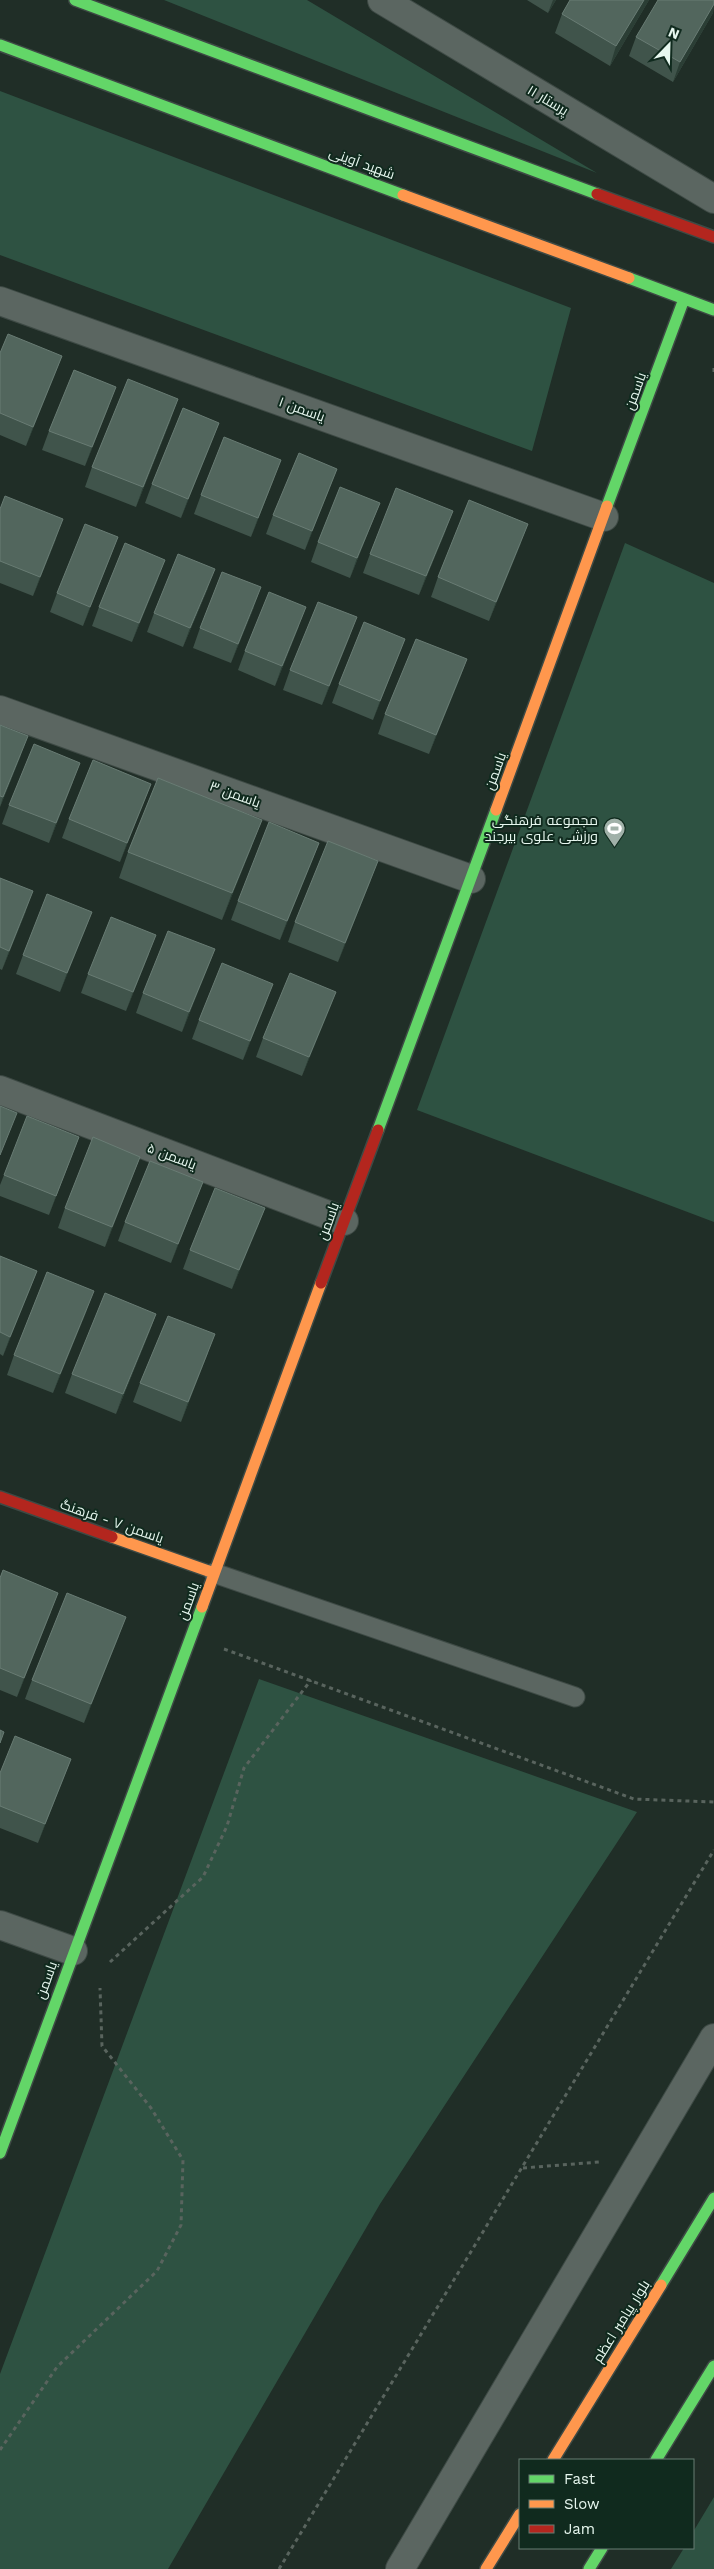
<svg xmlns="http://www.w3.org/2000/svg" width="714" height="2569" viewBox="0 0 714 2569" font-family="'Work Sans',Cairo,sans-serif">
  <style>
    .green { fill: #2e5242 }
    .lines { fill: none; stroke-linecap: round; stroke-linejoin: round }
    .lane-casing { stroke: #3e4a45; stroke-width: 21 }
    .street-casing { stroke: #3e4a45; stroke-width: 30 }
    .fast-casing { stroke: #3e4a45; stroke-width: 14 }
    .slow-casing { stroke: #3e4a45; stroke-width: 14 }
    .jam-casing { stroke: #3e4a45; stroke-width: 14 }
    .path { stroke: #59645e; stroke-width: 3; stroke-dasharray: 4 4; stroke-linecap: butt }
    .lane { stroke: #5b6661; stroke-width: 19 }
    .street { stroke: #5b6661; stroke-width: 28 }
    .fast { stroke: #63d668; stroke-width: 11 }
    .slow { stroke: #ff974d; stroke-width: 11 }
    .jam { stroke: #b3261e; stroke-width: 11 }
    .wall { fill: #40544b }
    .shaded-wall { fill: #2b3e35 }
    .building { fill: #52665d; stroke: #697c74 }
    .labels { text-anchor: middle; dominant-baseline: central; stroke-width: 4; stroke-linejoin: round; paint-order: stroke }
    .street-label { font-size: 14px; fill: #e7f7ef; stroke: #102a1e }
    .poi-label { font-size: 14px; fill: #e7f7ef; stroke: #102a1e; text-anchor: end }
  </style>
  <rect width="100%" height="100%" fill="#202e27"/>
  <path class="green" d="M164,0H307L597,173Z
    M0,91L571,308L532,451L0,255Z
    M625,543L714,583V1222L417,1110Z
    M259,1679L637,1812L380,2204L168,2569H0V2374Z
    M714,2497V2569H671L684,2548H693V2532Z"/>
  <g class="lines">
    <defs>
      <path id="lane" d="M214,1573L575,1697"/>
      <path id="street" d="M382,0L714,199
        M0,301L604,517
        M0,710L471,879
        M0,1090L344,1221
        M0,1925L73,1951
        M400,2569L714,2038"/>
      <path id="fast" d="M75,0L597,194
        M0,45L403,195
        M629,278L714,310
        M607,506L684,299
        M378,1130L496,810
        M0,2153L202,1607
        M661,2285L714,2198
        M656,2460L714,2366
        M589,2569L602,2548"/>
      <path id="slow" d="M403,195L629,278
        M496,810L607,506
        M112,1537L214,1573
        M202,1607L321,1283
        M553,2460L661,2285
        M486,2569L520,2514"/>
      <path id="jam" d="M597,194L714,237
        M321,1283L378,1130
        M0,1497L112,1537"/>
    </defs>
    <use href="#lane" class="lane-casing"/>
    <use href="#street" class="street-casing"/>
    <use href="#fast" class="fast-casing"/>
    <use href="#slow" class="slow-casing"/>
    <use href="#jam" class="jam-casing"/>
    <path class="path" d="M714,368V372
      M224,1649L634,1799L714,1802
      M110,1962L203,1877L227,1826L244,1768L311,1680
      M523,2168L599,2162
      M0,2450L57,2367L157,2271L181,2225L183,2160L151,2108L102,2046L100,1988
      M279,2569L714,1850"/>
    <use href="#lane" class="lane"/>
    <use href="#street" class="street"/>
    <use href="#fast" class="fast"/>
    <use href="#slow" class="slow"/>
    <use href="#jam" class="jam"/>
  </g>
  <path class="wall" d="M527,0H556L548,13Z
    M570,0H649L610,66L555,33L562,14Z
    M714,0L713,13L673,82L629,56L636,37Z
    M0,353L62,356L26,446L0,435Z
    M109,406L85,466L42,450L49,431Z
    M171,419L136,507L85,487L92,467Z
    M219,423L181,518L145,503L152,484Z
    M337,469L305,550L266,534L273,515Z
    M274,479L251,537L194,514L201,495Z
    M380,503L350,578L311,562L318,542Z
    M0,509L56,539L33,596L0,583Z
    M446,530L419,595L363,573L370,554Z
    M118,537L83,626L50,612L57,593Z
    M521,543L489,621L431,597L438,577Z
    M158,579L132,642L92,626L99,607Z
    M208,588L183,647L147,632L154,613Z
    M254,607L231,663L193,648L200,628Z
    M299,626L275,686L238,670L245,651Z
    M350,636L322,705L283,690L290,670Z
    M405,639L373,720L332,703L339,684Z
    M467,659L460,678L429,754L378,734L385,714Z
    M0,725L21,755L0,807Z
    M73,782L49,843L2,824L9,805Z
    M151,784L120,862L62,838L69,819Z
    M319,843L280,940L231,920L238,901Z
    M252,846L222,920L119,878L128,852Z
    M0,878L26,911L2,970L0,969Z
    M371,880L338,962L288,942L295,922Z
    M92,912L60,992L16,974L23,955Z
    M215,949L182,1032L136,1013L143,993Z
    M149,954L126,1011L81,993L88,974Z
    M336,992L302,1076L256,1057L263,1038Z
    M266,1003L243,1060L192,1039L199,1020Z
    M79,1137L49,1215L0,1196V1185L4,1175Z
    M140,1157L105,1247L58,1228L65,1208Z
    M203,1182L171,1263L118,1241L125,1222Z
    M265,1208L232,1289L183,1269L190,1250Z
    M0,1256L37,1271L3,1356L0,1354Z
    M87,1310L53,1393L7,1375L14,1355Z
    M156,1314L149,1333L116,1414L65,1393L72,1374Z
    M208,1353L181,1422L133,1402L140,1383Z
    M0,1578L51,1612L17,1697L0,1690Z
    M119,1636L84,1723L25,1699L32,1680Z
    M71,1759L38,1843L0,1828V1773Z"/>
  <path class="shaded-wall" d="M553,0H556L548,13Z
    M644,0H649L610,66L616,46Z
    M714,4L713,13L673,82L680,62Z
    M62,356L55,375L26,446L33,427Z
    M116,387L109,406L85,466L92,447Z
    M178,399L171,419L136,507L143,487Z
    M219,423L212,442L181,518L188,499Z
    M281,460L274,479L251,537L258,518Z
    M337,469L330,488L305,550L312,531Z
    M380,503L372,522L350,578L357,558Z
    M453,511L446,530L419,595L426,576Z
    M63,519L56,539L33,596L40,577Z
    M528,524L521,543L489,621L496,602Z
    M118,537L111,556L83,626L90,607Z
    M165,560L158,579L132,642L139,623Z
    M215,569L208,588L183,647L190,628Z
    M261,587L254,607L231,663L238,644Z
    M306,607L299,626L275,686L282,666Z
    M357,617L350,636L322,705L329,686Z
    M405,639L398,658L373,720L380,701Z
    M467,659L460,678L429,754L436,735Z
    M28,736L21,755L0,807L3,797Z
    M80,763L73,782L49,843L56,823Z
    M151,784L144,803L120,862L127,843Z
    M262,820L252,846L222,920L232,893Z
    M319,843L312,862L280,940L287,921Z
    M378,861L371,880L338,962L345,943Z
    M33,891L26,911L2,970L9,951Z
    M92,912L85,931L60,992L67,973Z
    M156,935L149,954L126,1011L133,992Z
    M215,949L208,968L182,1032L189,1012Z
    M273,984L266,1003L243,1060L250,1041Z
    M336,992L329,1011L302,1076L309,1057Z
    M79,1137L72,1156L49,1215L56,1196Z
    M140,1157L133,1176L105,1247L112,1227Z
    M203,1182L196,1201L171,1263L178,1244Z
    M265,1208L258,1227L232,1289L239,1270Z
    M37,1271L30,1290L3,1356L10,1337Z
    M94,1291L87,1310L53,1393L60,1374Z
    M156,1314L149,1333L116,1414L123,1394Z
    M215,1334L208,1353L181,1422L188,1402Z
    M58,1593L51,1612L17,1697L24,1678Z
    M126,1617L119,1636L84,1723L91,1704Z
    M71,1759L64,1778L38,1843L45,1824Z"/>
  <path class="building" d="M570,0H644L616,46L562,14Z
    M658,0H714V4L680,62L636,37Z
    M8,334L62,356L33,427L0,413V353Z
    M74,370L116,387L92,447L49,431Z
    M128,379L178,399L143,487L92,467Z
    M183,408L219,423L188,499L152,484Z
    M224,437L281,460L258,518L201,495Z
    M299,453L337,469L312,531L273,515Z
    M340,487L380,503L357,558L318,542Z
    M396,488L453,511L426,576L370,554Z
    M5,496L63,519L40,577L0,561V509Z
    M469,500L528,524L496,602L438,577Z
    M85,524L118,537L90,607L57,593Z
    M125,543L165,560L139,623L99,607Z
    M178,554L215,569L190,628L154,613Z
    M222,572L261,587L238,644L200,628Z
    M269,592L306,607L282,666L245,651Z
    M318,602L357,617L329,686L290,670Z
    M364,622L405,639L380,701L339,684Z
    M416,639L467,659L436,735L385,714Z
    M0,725L28,736L3,797L0,796Z
    M34,744L80,763L56,823L9,805Z
    M93,760L151,784L127,843L69,819Z
    M158,778L262,820L232,893L128,852Z
    M269,822L319,843L287,921L238,901Z
    M328,841L378,861L345,943L295,922Z
    M0,878L33,891L9,951L0,947Z
    M47,894L92,912L67,973L23,955Z
    M111,917L156,935L133,992L88,974Z
    M168,931L215,949L189,1012L143,993Z
    M222,963L273,984L250,1041L199,1020Z
    M290,973L336,992L309,1057L263,1038Z
    M0,1106L17,1113L0,1155Z
    M27,1116L79,1137L56,1196L4,1175Z
    M93,1137L140,1157L112,1227L65,1208Z
    M150,1161L203,1182L178,1244L125,1222Z
    M215,1188L265,1208L239,1270L190,1250Z
    M0,1256L37,1271L10,1337L0,1332Z
    M47,1272L94,1291L60,1374L14,1355Z
    M105,1293L156,1314L123,1394L72,1374Z
    M168,1316L215,1334L188,1402L140,1383Z
    M3,1570L58,1593L24,1678L0,1668V1578Z
    M67,1593L126,1617L91,1704L32,1680Z
    M0,1730L4,1732L0,1743Z
    M15,1736L71,1759L45,1824L0,1806V1773Z"/>
  <defs>
    <symbol id="stadium-pin" viewBox="-11 -11 22 30"><path d="M0 17L-7.5 6A9.5 9.5 0 1 1 7.5 6Z" fill="#a1b1a9" stroke="#102a1e"/><path d="M0-5a6.5 5 0 1 0 0 10a6.5 5 0 1 0 0-10ZM-3.5-1.8h7v3.6h-7Z" fill="#fff"/></symbol>
  </defs>
  <g fill-rule="evenodd">
    <use href="#stadium-pin" x="602" y="816" width="25" height="34"/>
  </g>
  <g class="labels">
    <g class="street-label">
      <text transform="translate(548 100) rotate(31)">پرستار ۱۱</text>
      <text transform="translate(362 163) rotate(20)">شهید آوینی</text>
      <text transform="translate(635 391) rotate(-70)">یاسمن</text>
      <text transform="translate(302 409) rotate(20)">یاسمن ۱</text>
      <text transform="translate(495 771) rotate(-70)">یاسمن</text>
      <text transform="translate(235 794) rotate(20)">یاسمن ۳</text>
      <text transform="translate(172 1156) rotate(21)">یاسمن ۵</text>
      <text transform="translate(328 1221) rotate(-70)">یاسمن</text>
      <text transform="translate(112 1521) rotate(19)">یاسمن ۷ - فرهنگ</text>
      <text transform="translate(188 1601) rotate(-70)">یاسمن</text>
      <text transform="translate(46 1980) rotate(-70)">یاسمن</text>
      <text transform="translate(621 2321) rotate(-58)">بلوار پیامبر اعظم</text>
    </g>
    <g class="poi-label">
      <text x="598" y="820">مجموعه فرهنگی<tspan x="598" dy="16">ورزشی علوی بیرجند</tspan></text>
    </g>
  </g>
  <rect x="519" y="2459" width="175" height="90" fill="#102a1e" stroke="#667c72"/>
  <rect x="529" y="2475" width="25" height="8" fill="#63d668" stroke="#667c72"/>
  <text x="564" y="2484" font-size="15" fill="#e7f7ef">Fast</text>
  <rect x="529" y="2500" width="25" height="8" fill="#ff974d" stroke="#667c72"/>
  <text x="564" y="2509" font-size="15" fill="#e7f7ef">Slow</text>
  <rect x="529" y="2525" width="25" height="8" fill="#b3261e" stroke="#667c72"/>
  <text x="564" y="2534" font-size="15" fill="#e7f7ef">Jam</text>
  <g transform="translate(669 45) rotate(23)" stroke="#102a1e" stroke-width="4" paint-order="stroke">
  <path d="M0-4L9 19L0 12L-9 19Z" fill="#e7f7ef"/>
  <text y="-8" font-size="14" font-weight="bold" text-anchor="middle" fill="#e7f7ef">N</text>
  </g>
</svg>
